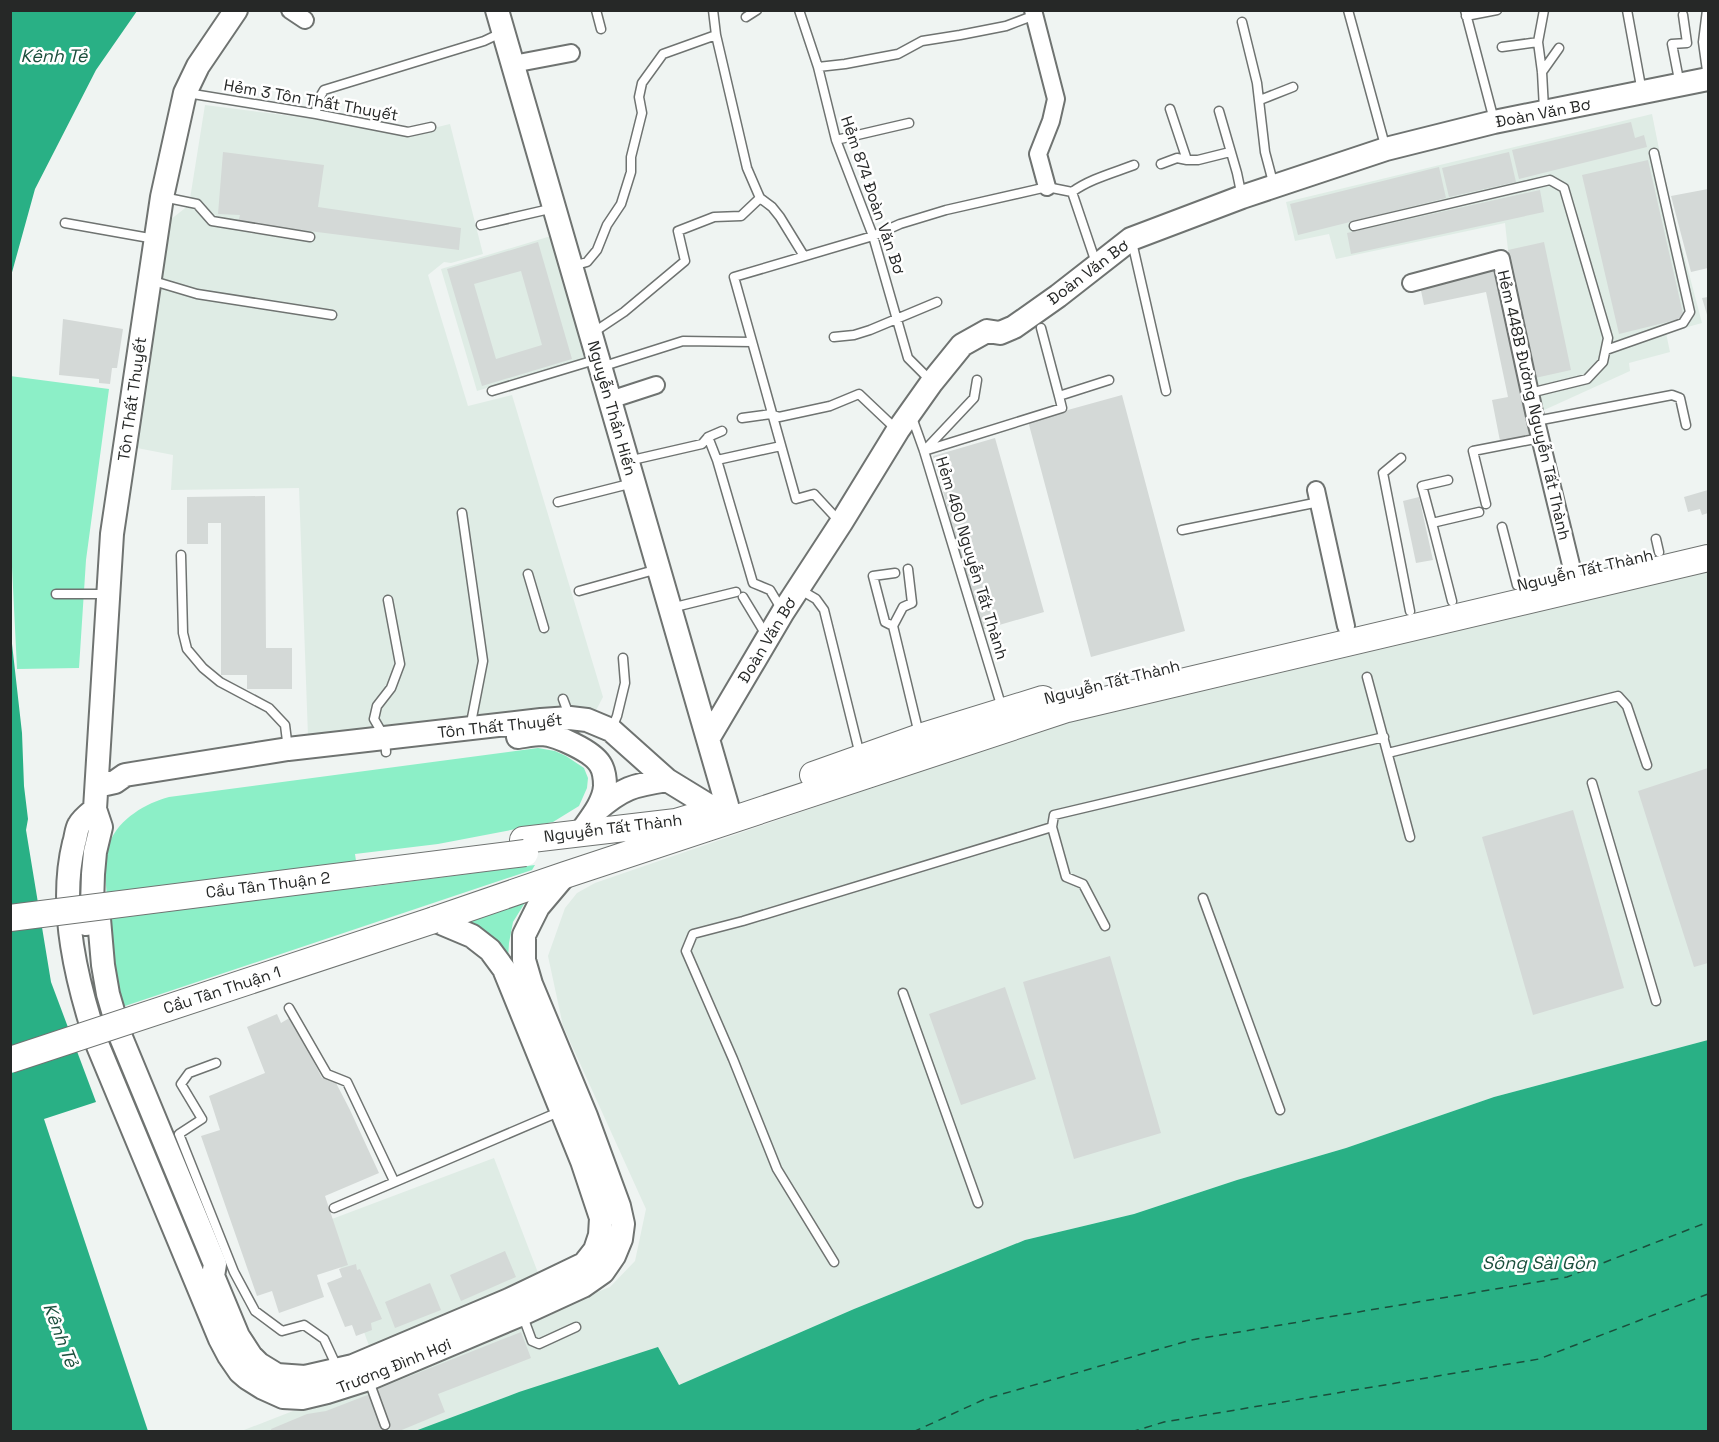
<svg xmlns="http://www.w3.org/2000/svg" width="1719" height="1442" viewBox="0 0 1719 1442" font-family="'Space Grotesk',sans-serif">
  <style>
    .built { fill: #dfece5 }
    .green { fill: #8cefc7 }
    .water { fill: #29b085 }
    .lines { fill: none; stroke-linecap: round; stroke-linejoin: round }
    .ferry { stroke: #1b4f3c; stroke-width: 1.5; stroke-dasharray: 8 6; stroke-linecap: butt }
    .building { fill: #d4d9d7; fill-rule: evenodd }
    .lane-casing { stroke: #6f7371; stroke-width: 11 }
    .street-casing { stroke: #6f7371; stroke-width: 20 }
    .secondary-casing { stroke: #6f7371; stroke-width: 26 }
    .primary-casing { stroke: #6f7371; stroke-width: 28 }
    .lane { stroke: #fff; stroke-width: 8 }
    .street { stroke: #fff; stroke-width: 16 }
    .secondary { stroke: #fff; stroke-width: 22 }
    .primary { stroke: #fff; stroke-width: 26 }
    .primary-bridge-casing { stroke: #6f7371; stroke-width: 28; stroke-linecap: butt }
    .primary-bridge { stroke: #fff; stroke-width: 26 }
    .labels { text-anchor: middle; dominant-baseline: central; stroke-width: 5; stroke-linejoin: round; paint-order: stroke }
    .street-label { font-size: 16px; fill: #262827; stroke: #fff }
    .water-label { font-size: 18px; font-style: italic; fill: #1b4f3c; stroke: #fff }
  </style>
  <rect width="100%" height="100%" fill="#eff4f2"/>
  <path class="built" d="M205,105L417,132L450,124L483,254L451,263L444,262L428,275L468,406L512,395L603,697L593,716L308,736L299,488L171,490L173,455L132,447L170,220L189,205Z
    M1652,114L1668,194L1702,323L1666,333L1670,352L1629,363L1630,371L1542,411L1508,250L1505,223L1336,259L1329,234L1295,241L1286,202Z
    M551,236L587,358L477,391L441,269Z
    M1708,572V1040L1494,1097L1346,1148L1237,1180L1134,1214L1025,1240L854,1309L679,1385L519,1392L415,1431L239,1432L610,1287L635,1261L646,1209L563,1026L548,956L565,908L577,893L595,883L885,783L1067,723Z
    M494,1158L540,1278L372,1354L324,1222Z"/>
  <path class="green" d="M10,376L109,389L86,560L79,668L17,669L10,526Z
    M538,748L555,751L566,756L584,768L588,778L587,788L579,806L553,822L438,844L355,854L360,888L535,865L532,870L116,1009L104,861C106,855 107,848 110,842C119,819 146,803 169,797Z
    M526,901L513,922L509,943L508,959L463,922Z"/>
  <path class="water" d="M11,10L137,11L96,70L35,189L11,276Z
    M10,626L22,733L24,786L28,819L26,830L51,982L96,1102L44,1119L148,1431H11Z
    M1708,1040V1431H415L519,1392L658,1347L679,1385L854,1309L1025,1240L1134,1214L1237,1180L1346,1148L1494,1097Z"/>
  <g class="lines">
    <path class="ferry" d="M913,1432L985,1399L1191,1340L1567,1277L1708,1222
      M1131,1432L1164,1422L1539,1359L1708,1294"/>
  </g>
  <path class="building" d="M1631,122L1635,138L1644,135L1647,147L1519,179L1512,150Z
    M223,152L324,165L318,207L461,228L459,250L238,222L240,215L218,214Z
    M1509,152L1516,182L1449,197L1442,168Z
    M1648,160L1684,318L1619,334L1582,175Z
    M1439,167L1446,198L1298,235L1290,204Z
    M1708,189V268L1691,272L1671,196Z
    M1540,190L1544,212L1351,254L1347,233Z
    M538,242L572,359L482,386L447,269ZM521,271L542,345L496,359L474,284Z
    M1544,242L1571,370L1535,378L1508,250Z
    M1496,269L1536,433L1500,441L1492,400L1508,397L1486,292L1424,305L1420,286Z
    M1708,297V318L1702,298Z
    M63,319L123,329L117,368H112L110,384L99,383V379L59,375Z
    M1122,395L1185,631L1091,657L1028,421Z
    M995,438L1044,612L982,630L933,456Z
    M1708,490V513L1702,515L1700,509L1688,512L1684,497Z
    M265,496L266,648H292V689H247V675H221V523H208V544H187V497Z
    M1419,497L1433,560L1416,563L1403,501Z
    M1708,768V963L1694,967L1638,791Z
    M1573,810L1624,988L1533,1015L1482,837Z
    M1110,956L1161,1133L1074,1159L1023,982Z
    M1005,987L1036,1079L961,1105L929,1014Z
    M277,1014L281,1023L291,1017L322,1078L335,1081L350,1110L379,1173L325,1196L348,1265L317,1275L324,1297L279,1313L272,1291L257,1296L201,1136L220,1130L209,1096L265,1073L247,1027Z
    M505,1251L516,1277L461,1301L450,1275Z
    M356,1264L357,1270L360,1269L382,1319L371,1323L372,1330L356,1336L352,1325L345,1327L327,1283L342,1277L339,1269Z
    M430,1283L441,1310L395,1328L385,1302Z
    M521,1332L531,1358L438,1394L445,1412L397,1432H391L375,1390Z
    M370,1394L384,1432H272L271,1429L307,1414L326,1411Z"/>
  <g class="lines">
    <defs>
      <path id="lane" d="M596,10L601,29
        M713,10L716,35L747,168L760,198L772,207L780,217L804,256
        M799,10L818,67L836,140L873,236L908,358L930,380
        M1348,10L1386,149
        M1465,10L1494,120
        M1544,10L1538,42L1542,72L1544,109
        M1627,10L1642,92
        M1707,10L1703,42L1708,78
        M1466,16L1497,10
        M746,17L757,10
        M1242,22L1257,83L1265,152L1274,186
        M1502,47L1538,42
        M818,67L845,64L898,54L922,41L960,35L1006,26L1035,15
        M1542,72L1559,48
        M1680,85L1672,44L1687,43L1683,15
        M187,93L316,114L408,132L431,127
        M1260,100L1293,87
        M1170,109L1187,160H1198L1230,152
        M1219,111L1237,173L1242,197
        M316,114L317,102L324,90L484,41L503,32
        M836,140L909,123
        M1161,164L1177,158L1187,160
        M1072,192L1096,263
        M1072,192C1090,179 1113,173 1134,165
        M163,197L197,204L212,221L310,237
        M65,223L155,239
        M481,225L554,208
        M1354,226L1550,180L1564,188L1608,338L1603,362L1587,379L1530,393
        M1132,242L1166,391
        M572,266L587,262L597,250L607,225L621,204L631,172V157L642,113L639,97L642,83L663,54L716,35
        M150,280L197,294L332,315
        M1041,328L1059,396
        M591,334L624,312L685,261L678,231L714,217L741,216L760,198
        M834,337L854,335L870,330L937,302
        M1606,350L1683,323L1690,312L1654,153
        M601,367L683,341L752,342
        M492,391L598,359
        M742,418L771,414L779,417L830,406L859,394L897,430
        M909,418L914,423L924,451L1002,708
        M1536,421L1672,395L1680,398L1686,425
        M708,437L717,460L753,583L770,590L782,610
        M924,451L1062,408L1059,396L1109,380
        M924,451L974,398L977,380
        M1401,458L1383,473L1410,611
        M717,460L781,446
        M628,461L702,444L708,437L722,431
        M558,502L633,483
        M1486,504L1473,451L1540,438
        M462,513L483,661L470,728
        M839,521L814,494L796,499L734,277L873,236L900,224L946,210L1047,187L1072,192
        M1432,523L1422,486L1448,480
        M1502,527L1517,585
        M1182,530L1319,502
        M1656,539L1659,552
        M181,555L183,633L187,649L203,668L220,682L269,708L285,725L288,749
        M895,573L873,576L885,622L893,626L919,734
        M528,574L544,628
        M799,589L816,599L824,610L860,755
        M579,591L658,569
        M56,594H106
        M743,597L766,635
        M1452,601L1432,523L1479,512
        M671,608L736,592
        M893,626L903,607L912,603L908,569
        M1367,677L1410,837
        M563,699L569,715
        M612,728L617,716L625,683L623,658
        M386,752L385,738L374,719L377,706L391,688L400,664L388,600
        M1388,753L1618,696L1627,706L1647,765
        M1592,783L1656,1001
        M1203,898L1280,1110
        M1105,926L1083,884L1066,877L1052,827L1054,815L1384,737
        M903,993L978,1203
        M289,1008L327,1074L347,1082L394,1181
        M216,1063L189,1073L181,1084L202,1119L179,1134L234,1272L255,1311L282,1331L304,1325L324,1339L337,1367
        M334,1208L561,1111
        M834,1262L777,1169L733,1059L686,951L693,934L743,921L1052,827
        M522,1314L532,1341L539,1344L576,1327
        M369,1381L385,1425"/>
      <path id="street" d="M290,10L305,20
        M1033,10L1056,99L1051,121L1038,154L1047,187
        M513,64L571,53
        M1411,283L1501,259L1536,421L1573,573
        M610,400L656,385
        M1316,490L1346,626"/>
      <path id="secondary" d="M497,10L727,805
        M518,737C525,736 534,734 542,734C557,735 592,751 600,764C604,770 605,779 605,786C604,803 590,819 581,832
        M708,739L783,612L841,523L898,430L932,382L962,345L987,331L1000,333L1014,327L1058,296L1131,239L1242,197L1386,149L1494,122L1708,79
        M97,786L115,782L125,775L288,749L541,720L570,718L587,720L611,730L667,780L716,810
        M95,809C90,813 82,819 79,825C76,830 76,838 74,843C58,908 77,984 98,1046L220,1339L229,1356L240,1372L247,1378L263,1388L283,1397L302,1398L327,1392L368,1379L522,1314L583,1286L603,1272L614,1256L621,1239L623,1224L619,1206L586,1116L531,984L524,960V935L538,907L565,875
        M596,811C622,788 634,785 667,780
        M92,905L99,919L103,965L108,994L120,1035L215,1264L213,1276L238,1336L251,1356L259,1364L277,1375L305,1377L353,1366L509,1300L584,1264L595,1250L600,1235L601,1218L582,1161L504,969L490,950L472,936L434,920
        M86,924L92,905L93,874L95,852L101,827L95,809L112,534L162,197L185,93L198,66L236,10"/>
      <path id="primary" d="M813,775L920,737L1043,699
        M523,840L676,822L696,816
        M434,920L565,875L1067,709L1708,558"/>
    </defs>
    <use href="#lane" class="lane-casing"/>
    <use href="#street" class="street-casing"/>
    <use href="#secondary" class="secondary-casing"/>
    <use href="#primary" class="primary-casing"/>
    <use href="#lane" class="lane"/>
    <use href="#street" class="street"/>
    <use href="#secondary" class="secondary"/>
    <use href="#primary" class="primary"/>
    <defs>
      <path id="primary-bridge" d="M10,918L525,853
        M10,1060L434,920"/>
    </defs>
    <use href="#primary-bridge" class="primary-bridge-casing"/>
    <use href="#primary-bridge" class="primary-bridge"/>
  </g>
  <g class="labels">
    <g class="street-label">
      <text transform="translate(311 100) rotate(10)">Hẻm 3 Tôn Thất Thuyết</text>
      <text transform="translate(1543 113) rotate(-11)">Đoàn Văn Bơ</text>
      <text transform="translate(873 195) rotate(71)">Hẻm 874 Đoàn Văn Bơ</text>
      <text transform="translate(1088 272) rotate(-37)">Đoàn Văn Bơ</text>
      <text transform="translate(132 399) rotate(-82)">Tôn Thất Thuyết</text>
      <text transform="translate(1534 405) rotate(77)">Hẻm 448B Đường Nguyễn Tất Thành</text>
      <text transform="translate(612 408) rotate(74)">Nguyễn Thần Hiến</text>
      <text transform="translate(972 558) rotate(73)">Hẻm 460 Nguyễn Tất Thành</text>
      <text transform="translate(1585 570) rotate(-13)">Nguyễn Tất Thành</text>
      <text transform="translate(767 640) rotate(-59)">Đoàn Văn Bơ</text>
      <text transform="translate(1112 682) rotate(-14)">Nguyễn Tất Thành</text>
      <text transform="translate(500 726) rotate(-6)">Tôn Thất Thuyết</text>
      <text transform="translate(613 828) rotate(-7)">Nguyễn Tất Thành</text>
      <text transform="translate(268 885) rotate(-7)">Cầu Tân Thuận 2</text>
      <text transform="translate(222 990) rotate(-18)">Cầu Tân Thuận 1</text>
      <text transform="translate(394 1366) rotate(-22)">Trương Đình Hợi</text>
    </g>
    <g class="water-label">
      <text x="54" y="55">Kênh Tẻ</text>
      <text x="1539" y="1262">Sông Sài Gòn</text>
      <text transform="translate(61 1335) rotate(69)">Kênh Tẻ</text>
    </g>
  </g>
  <rect width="1719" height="1442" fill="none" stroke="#262827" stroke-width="24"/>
</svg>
